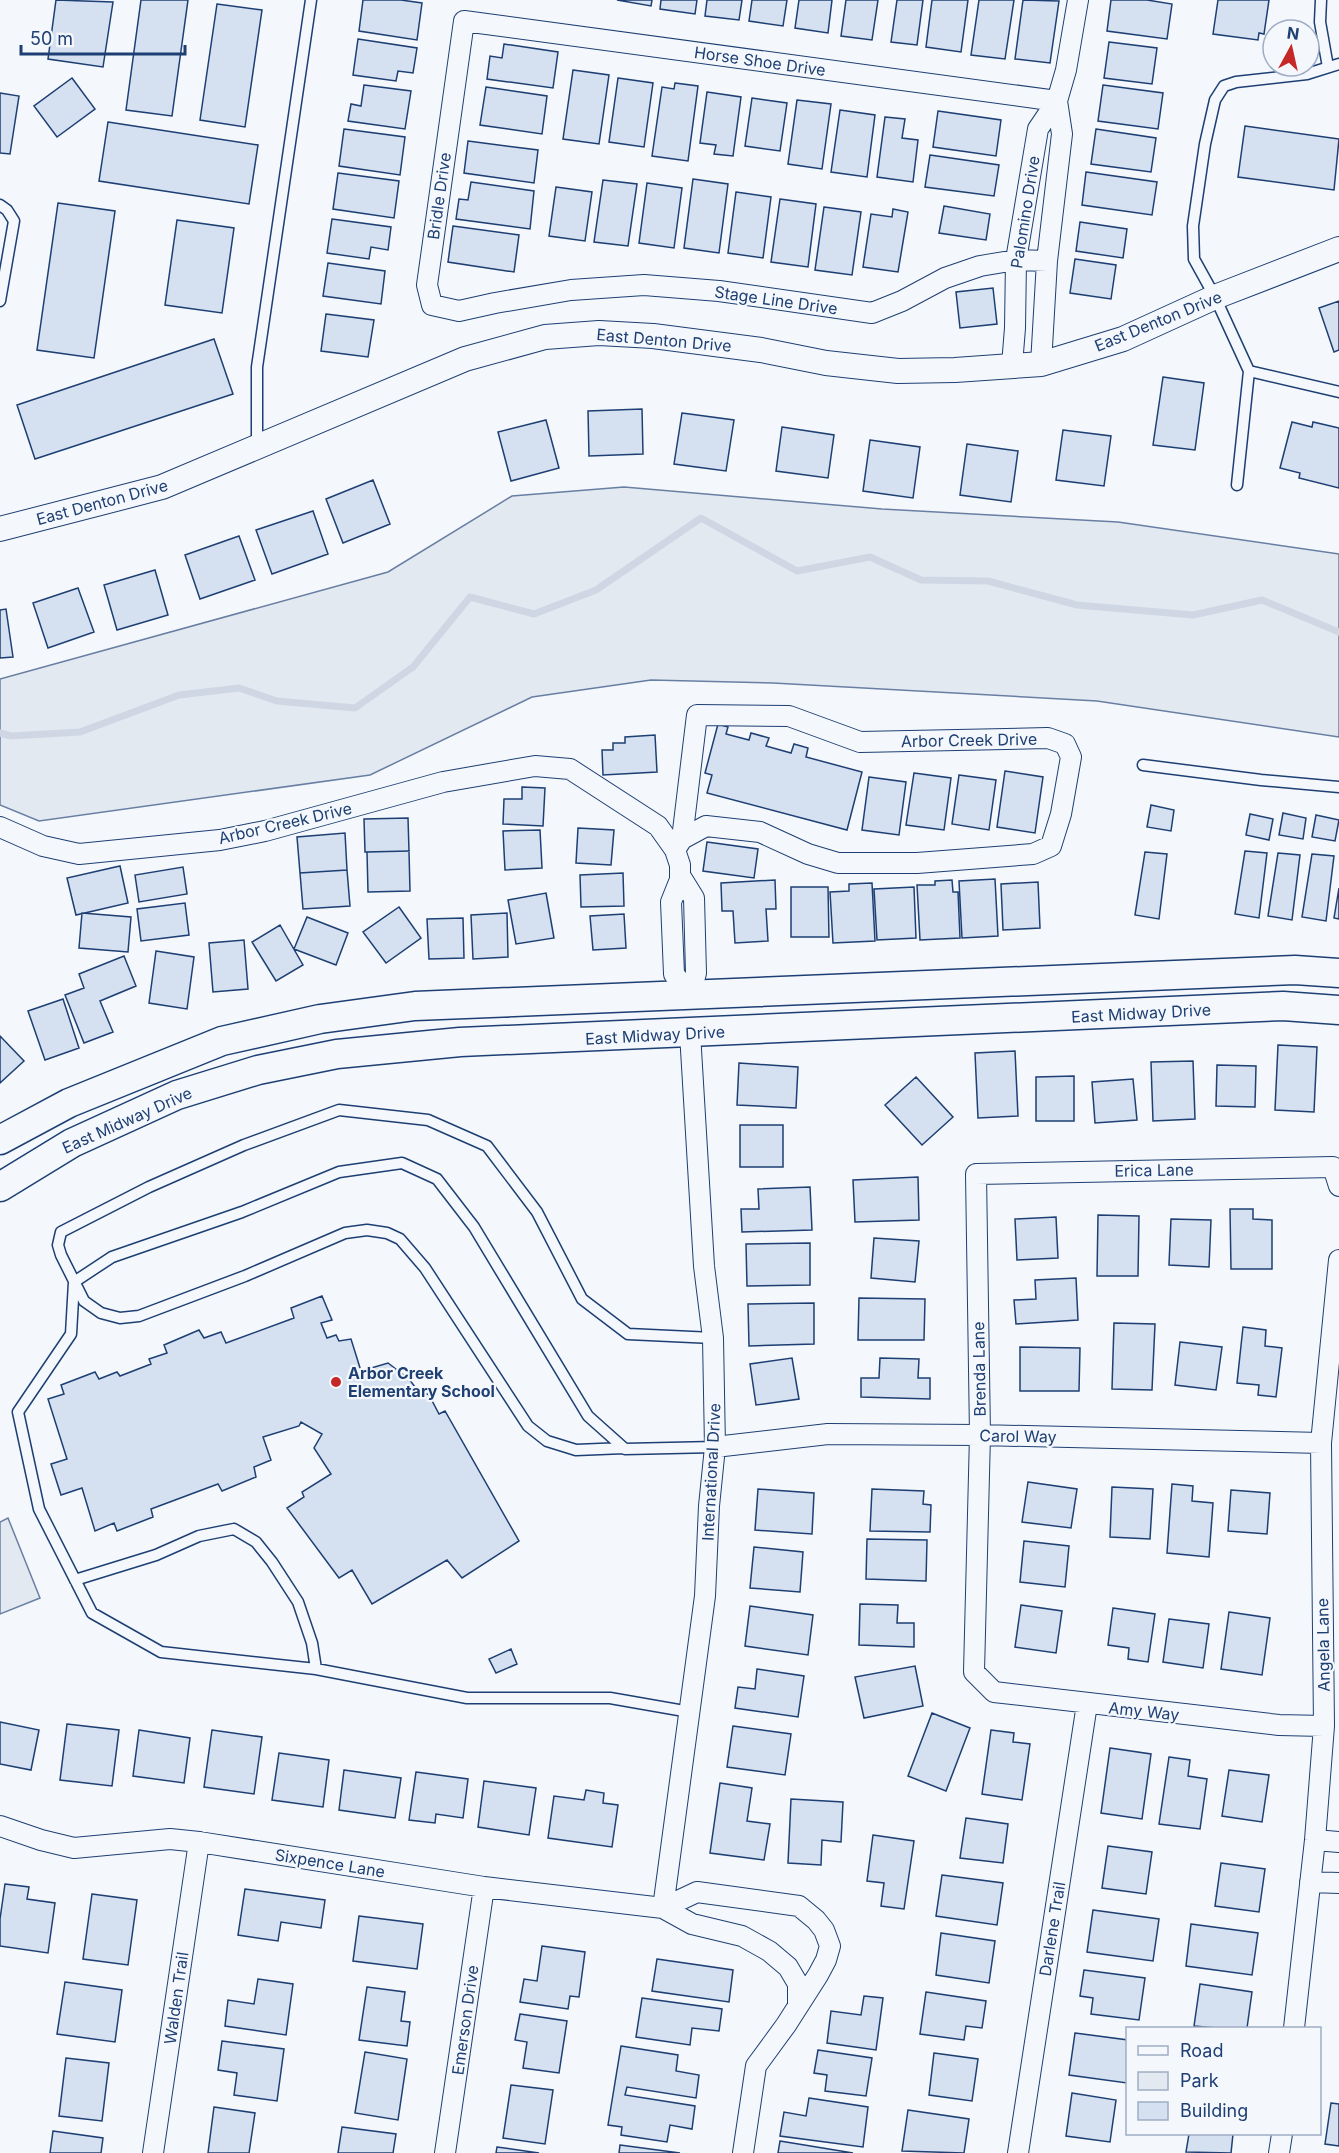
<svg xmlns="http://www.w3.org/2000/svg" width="1339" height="2153" viewBox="0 0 1339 2153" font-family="Inter,sans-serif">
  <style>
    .green { fill: #e3e9f0; stroke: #687fa3; stroke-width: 1.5 }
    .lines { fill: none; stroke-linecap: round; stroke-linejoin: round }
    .stream { stroke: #cfd7e4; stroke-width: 7 }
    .building { fill: #d5e0f0; stroke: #1d3f73; stroke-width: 1.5 }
    .service-casing { stroke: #1d3f73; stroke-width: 13 }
    .minor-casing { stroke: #1d3f73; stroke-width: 22 }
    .tertiary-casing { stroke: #1d3f73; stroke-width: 26 }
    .secondary-casing { stroke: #1d3f73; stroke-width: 31 }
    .service { stroke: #f4f7fb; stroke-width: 10 }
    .minor { stroke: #f4f7fb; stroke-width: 20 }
    .tertiary { stroke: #f4f7fb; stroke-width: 24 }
    .secondary { stroke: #f4f7fb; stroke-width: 28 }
    .poi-dot { fill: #c62828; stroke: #f4f7fb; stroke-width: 2 }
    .labels { text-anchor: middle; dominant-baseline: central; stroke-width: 4.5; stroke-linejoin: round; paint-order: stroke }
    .street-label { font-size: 16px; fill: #1d3f73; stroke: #f4f7fb }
    .poi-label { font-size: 16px; font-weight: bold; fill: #1d3f73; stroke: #f4f7fb; text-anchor: start }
  </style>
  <rect width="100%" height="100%" fill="#f4f7fb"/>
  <path class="green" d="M624,487L882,509L1118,522L1339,554V737L1097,701L773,683L651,680L532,697L370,775L39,821L0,805V679L388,572L512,496Z
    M8,1518L40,1598L0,1614V1522Z"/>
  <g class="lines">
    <path class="stream" d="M0,733L11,736L80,732L179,695L239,688L277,701L355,708L413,667L470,597L534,614L596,590L701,518L797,571L870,557L921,580L988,581L1077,605L1193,615L1262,600L1339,632"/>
  </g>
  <path class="building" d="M56,0L113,2L103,67L48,59Z
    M141,0H188L172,116L126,110Z
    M363,0H401L422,3L417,40L359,31Z
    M617,0H652L651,6Z
    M661,0H697L695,14L660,9Z
    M707,0H742L739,20L705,16Z
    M752,0H787L783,26L749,21Z
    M799,0H832L828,33L795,28Z
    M846,0H878L872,40L841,36Z
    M897,0H923L917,45L891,42Z
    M932,0H968L961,52L926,47Z
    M979,0H1014L1005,59L971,55Z
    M1023,0L1059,1L1050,63L1015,59Z
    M1111,0H1147L1172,4L1167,39L1107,31Z
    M1218,0H1269L1264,34L1259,33L1258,40L1213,34Z
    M217,4L262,10L245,127L200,120Z
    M358,39L417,48L413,73L398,71L396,81L353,75Z
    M1109,42L1157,48L1152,84L1104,78Z
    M504,44L558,52L553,88L487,79L490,56L502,58Z
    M573,70L609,75L599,144L563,139Z
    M72,78L95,109L57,137L34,106Z
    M618,78L653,83L644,147L609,142Z
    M675,83L698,86L688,161L652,156L662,87L674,89Z
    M364,85L411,91L405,129L348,121L351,104L361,106Z
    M1103,85L1163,93L1158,129L1098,121Z
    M486,87L547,96L542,134L480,125Z
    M707,92L741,97L733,156L714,154L716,145L700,143Z
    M0,93L19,96L10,154L0,153Z
    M752,98L787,103L780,151L745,146Z
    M797,100L831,104L822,169L788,164Z
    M840,110L875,115L867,177L831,172Z
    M938,111L1001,120L996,156L933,147Z
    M885,117L905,119L902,138L918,140L913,182L877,177Z
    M108,122L258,145L249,204L99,181Z
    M1245,126L1339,139L1334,190L1238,177Z
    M344,129L405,137L400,175L339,166Z
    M1096,129L1156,138L1151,172L1091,164Z
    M468,141L538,150L534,183L464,173Z
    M930,155L999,165L994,196L925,187Z
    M1086,172L1157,182L1152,215L1082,205Z
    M338,173L399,181L394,218L333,209Z
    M693,179L728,184L719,253L684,248Z
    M603,180L637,184L628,246L594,242Z
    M471,182L534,191L530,229L456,219L459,199L468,200Z
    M647,183L682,188L674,248L639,243Z
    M556,187L592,192L585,241L549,236Z
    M736,192L771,197L763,258L728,253Z
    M780,199L816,204L808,267L771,262Z
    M58,203L115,211L94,358L37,350Z
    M944,206L990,214L986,240L939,233Z
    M824,207L861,212L852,275L815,270Z
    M893,209L908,212L898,272L863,267L871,214L892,217Z
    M332,219L391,227L388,250L371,247L369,259L327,253Z
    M177,220L234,228L222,313L165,305Z
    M1080,222L1127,229L1123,258L1076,251Z
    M453,226L519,235L514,272L448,262Z
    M1075,259L1116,265L1111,299L1070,293Z
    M328,263L385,271L381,304L323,296Z
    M993,288L997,324L960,328L956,292Z
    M1339,301V350L1334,352L1319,308Z
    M326,314L374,320L368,357L321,351Z
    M214,339L233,394L35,459L17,405Z
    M1163,377L1204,383L1195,450L1153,445Z
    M642,409L643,454L589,456L588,411Z
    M682,413L734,420L726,471L674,464Z
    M546,420L559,468L511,481L498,432Z
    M1292,422L1312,427L1313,422L1339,428V488L1299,478L1300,473L1280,468Z
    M782,427L834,435L828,478L776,471Z
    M1063,430L1111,436L1104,486L1056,480Z
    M870,440L920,447L913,498L863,491Z
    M967,444L1018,451L1011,502L960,495Z
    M373,480L390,524L343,543L326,499Z
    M313,511L328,554L272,574L256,530Z
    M239,536L255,580L200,599L185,555Z
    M155,570L168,615L117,630L104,585Z
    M78,588L94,632L48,648L33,603Z
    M6,609L13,657L0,658V610Z
    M718,724L728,727L726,734L749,740L751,733L769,738L766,746L791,753L794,744L808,748L806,757L862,772L847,830L707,793L712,775L705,773Z
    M655,735L657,772L603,775L602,750H613V743H625V737Z
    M1005,771L1043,777L1035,833L997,827Z
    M914,773L951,778L944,830L906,825Z
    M959,775L996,780L989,830L952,824Z
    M869,777L906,782L899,835L862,830Z
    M522,787L545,788L543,826L503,824L504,799H522Z
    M1151,805L1174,810L1171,831L1147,827Z
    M1283,813L1306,818L1303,839L1279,835Z
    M1250,814L1273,819L1269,840L1246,835Z
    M1316,815L1339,820L1335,841L1312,837Z
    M408,818L409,851L365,852L364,819Z
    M578,828L614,830L611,865L576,863Z
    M540,830L542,868L505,870L503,831Z
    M345,833L347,870L300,873L297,837Z
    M707,842L758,849L754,878L703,871Z
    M409,851L410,891L368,892L367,852Z
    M1245,851L1267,853L1259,918L1235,914Z
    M1145,852L1167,854L1159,919L1135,915Z
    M1278,853L1300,855L1292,920L1268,916Z
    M1312,854L1334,856L1326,921L1302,917Z
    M120,866L128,903L76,915L67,878Z
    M183,867L187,894L139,902L135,875Z
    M347,870L350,906L303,909L300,873Z
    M623,873L624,906L581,907L580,875Z
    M995,879L998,936L962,938L959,881Z
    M775,880L776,909H766L768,941L735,943L733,911H722L721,883Z
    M952,880L953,892H958L960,938L920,940L917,885H935V881Z
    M1038,882L1040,928L1003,930L1001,884Z
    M872,883L875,941L833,943L830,892L849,891V884Z
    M791,887H828L829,937H791Z
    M914,887L916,938L877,940L874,889Z
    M1339,888V919L1334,918Z
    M546,893L554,938L516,944L508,900Z
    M185,903L189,935L141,941L137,909Z
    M399,907L421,938L386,963L363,932Z
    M82,913L131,917L128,952L79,948Z
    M507,913L508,957L473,959L471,915Z
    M624,914L626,948L593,950L590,916Z
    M307,917L348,933L336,965L294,949Z
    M463,918L464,958L429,959L427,919Z
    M280,925L303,965L276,981L252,942Z
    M244,940L248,989L213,992L209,943Z
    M156,951L194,957L187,1009L149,1003Z
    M124,956L136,986L100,1001L113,1032L84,1043L65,995L84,988L79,974Z
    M63,999L79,1048L45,1060L28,1011Z
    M0,1036L24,1061L0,1083Z
    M1278,1045L1317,1047L1314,1112L1275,1110Z
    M1015,1051L1018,1116L978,1118L975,1053Z
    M1193,1061L1195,1119L1153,1121L1151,1062Z
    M739,1063L798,1067L796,1108L737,1105Z
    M1217,1065L1256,1066L1255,1107L1216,1106Z
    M1074,1076V1121H1036V1077Z
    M916,1077L953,1117L922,1145L885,1105Z
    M1133,1079L1137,1120L1095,1123L1092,1082Z
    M740,1125H783V1167H740Z
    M918,1177L919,1220L855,1222L853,1180Z
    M810,1187L812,1230L742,1232L741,1209H759L758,1189Z
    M1230,1209H1253V1219L1272,1220V1269H1231Z
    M1098,1215L1139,1216L1138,1276H1097Z
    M1056,1217L1058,1258L1017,1260L1015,1219Z
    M1171,1219L1211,1220L1209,1267L1169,1265Z
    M874,1238L919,1241L915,1282L871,1278Z
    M810,1243V1285L747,1286L746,1244Z
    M1076,1278L1078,1320L1016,1324L1014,1300L1036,1299L1035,1280Z
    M322,1296L332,1320L321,1323L327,1338L336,1335L339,1341L351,1339L361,1371L388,1363L409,1379L422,1396L428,1393L439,1414L445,1411L519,1541L462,1578L447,1560L372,1604L352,1570L339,1578L287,1508L304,1497L302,1492L331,1474L314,1448L322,1434L301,1422L299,1426L263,1437L271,1460L254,1467L256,1477L222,1491L218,1484L151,1509L153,1517L117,1531L114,1523L95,1531L82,1488L61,1495L51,1464L67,1459L48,1399L64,1394L61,1385L95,1372L99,1379L117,1372L120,1376L151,1364L149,1359L167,1353L164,1345L199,1330L204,1338L221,1332L226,1343L294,1318L291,1308Z
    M859,1298L925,1299L924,1340H858Z
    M814,1303V1344L749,1346L748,1304Z
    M1114,1323L1155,1324L1152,1390L1112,1389Z
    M1243,1327L1266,1330L1265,1346L1282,1348L1276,1397L1258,1395L1259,1385L1237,1383Z
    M1180,1342L1222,1347L1216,1390L1175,1385Z
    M1020,1347L1080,1348L1079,1391H1020Z
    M792,1358L799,1399L756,1405L750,1364Z
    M880,1358L919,1359L918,1378H930V1399L861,1397V1378H879Z
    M1028,1482L1077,1489L1071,1528L1022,1522Z
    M1172,1484L1193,1486L1192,1501L1213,1503L1209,1557L1167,1553Z
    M1112,1487L1153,1489L1150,1539L1110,1537Z
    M758,1489L814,1493L812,1534L755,1530Z
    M872,1489L924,1491L923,1504L931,1505L930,1532L870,1531Z
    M1231,1490L1270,1493L1267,1534L1228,1531Z
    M867,1539L927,1540L926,1581L866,1579Z
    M1024,1541L1069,1546L1065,1587L1020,1582Z
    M754,1547L803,1552L800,1592L750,1588Z
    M860,1604L898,1605L897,1623H914V1647L859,1645Z
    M1021,1605L1062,1611L1056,1653L1015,1647Z
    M750,1606L813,1615L808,1655L745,1646Z
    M1113,1608L1155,1614L1148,1662L1128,1659L1129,1648L1108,1645Z
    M1229,1612L1270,1618L1262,1675L1221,1669Z
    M1169,1619L1209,1624L1203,1668L1163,1662Z
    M511,1649L517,1664L496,1673L489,1659Z
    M915,1666L923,1706L864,1718L855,1677Z
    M757,1669L804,1676L798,1717L735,1708L738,1687L755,1689Z
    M932,1713L970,1728L946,1791L908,1776Z
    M0,1722L39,1730L31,1770L0,1764Z
    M67,1724L119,1730L112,1786L60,1780Z
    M733,1726L791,1734L785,1775L727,1767Z
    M139,1730L190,1738L184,1783L133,1776Z
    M212,1730L262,1737L254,1794L204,1787Z
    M991,1730L1014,1733L1013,1742L1030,1744L1022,1800L982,1794Z
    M1110,1748L1151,1754L1142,1819L1101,1813Z
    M279,1753L329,1760L323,1807L272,1800Z
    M1169,1757L1190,1760L1188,1776L1207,1779L1200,1829L1159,1824Z
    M344,1770L401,1778L395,1818L339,1810Z
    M1229,1770L1269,1775L1262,1822L1222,1816Z
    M416,1772L468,1779L463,1818L436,1814L435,1823L409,1820Z
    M484,1781L536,1788L529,1835L478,1827Z
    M720,1783L752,1788L747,1821L770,1824L764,1860L710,1853Z
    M586,1790L604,1793L603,1803L618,1805L612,1847L548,1838L554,1796L584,1800Z
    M791,1799L843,1802L841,1842L822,1840L821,1865L788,1863Z
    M966,1818L1008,1824L1003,1863L960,1858Z
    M873,1835L914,1841L904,1909L881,1906L884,1883L867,1881Z
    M1108,1846L1152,1852L1146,1894L1102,1888Z
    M1221,1863L1265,1869L1259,1912L1215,1906Z
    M942,1875L1003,1883L997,1925L936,1916Z
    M5,1884L29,1887L27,1899L55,1903L48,1953L0,1946V1919Z
    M245,1889L325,1900L321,1928L281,1922L278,1941L238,1935Z
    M92,1894L137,1900L128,1965L83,1959Z
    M1093,1910L1159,1919L1153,1961L1087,1952Z
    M359,1916L423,1924L417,1969L353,1961Z
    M1191,1924L1258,1933L1252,1975L1186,1966Z
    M941,1933L995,1941L989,1983L936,1975Z
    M542,1946L585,1952L579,1997L570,1996L568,2009L520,2002L524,1979L537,1981Z
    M657,1959L733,1970L729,2002L652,1991Z
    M1084,1970L1145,1978L1139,2020L1091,2014L1093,1998L1080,1996Z
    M258,1979L293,1984L286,2035L225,2026L228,2000L254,2004Z
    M65,1982L122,1990L115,2042L57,2034Z
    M1200,1984L1252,1992L1247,2028H1216L1194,2026Z
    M367,1987L405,1992L401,2021L410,2022L407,2046L359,2040Z
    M926,1992L986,2001L982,2028L966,2026L964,2040L920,2034Z
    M864,1996L883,1998L876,2050L827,2043L831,2011L861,2015Z
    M642,1998L722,2009L719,2031L692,2028L690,2045L636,2037Z
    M520,2014L567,2021L559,2073L523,2068L527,2042L515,2040Z
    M1075,2033L1128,2040L1127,2083L1069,2075Z
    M222,2041L284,2049L277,2101L234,2095L237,2073L218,2070Z
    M621,2046L678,2055L676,2071L699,2075L696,2098L627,2087L625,2095L695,2106L692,2129L670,2125L667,2142L621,2135L622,2127L608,2125Z
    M818,2050L872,2058L866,2096L825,2091L827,2075L814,2073Z
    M365,2052L407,2059L398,2120L355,2113Z
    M934,2053L978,2059L972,2101L929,2095Z
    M66,2058L109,2063L102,2121L59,2116Z
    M511,2085L553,2090L545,2144L503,2138Z
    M1072,2093L1116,2100L1110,2142L1066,2136Z
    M809,2098L868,2107L863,2147L780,2136L784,2112L806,2116Z
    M1331,2103L1339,2104V2146L1325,2144Z
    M214,2107L255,2113L249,2153H208Z
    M908,2110L969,2119L964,2153L902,2151Z
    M342,2127L396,2134L393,2153H338Z
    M53,2131L103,2138L101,2153H50Z
    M1189,2134H1233L1231,2153L1186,2152Z
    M780,2141L853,2153H778Z
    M620,2145L680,2153H619Z
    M497,2147L539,2153H496Z"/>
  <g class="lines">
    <defs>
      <path id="service" d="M1321,0L1320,22L1328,67
        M1339,64L1307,74L1236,82L1224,86L1215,100L1205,144L1193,226L1194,259L1215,297L1249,371L1339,392
        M0,205L7,210L14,221L0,301
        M257,446V367L311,0
        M1237,485L1249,371
        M1143,765L1261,780L1339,787
        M624,1448L576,1450L547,1441L528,1426L425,1268L400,1239L387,1233L367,1230L345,1233L245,1276L139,1316L120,1318L101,1313L84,1301L61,1255L58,1245L61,1232L149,1187L244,1145L339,1110L428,1120L487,1146L537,1212L582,1299L628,1334L713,1338
        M75,1580L156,1555L199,1536L234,1529L256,1542L272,1562L298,1602L312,1643L316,1669
        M690,1712L610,1698H467L316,1669L161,1652L92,1613L39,1509L18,1412L71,1334L74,1282L112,1257L242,1212L339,1172L402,1163L437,1179L474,1227L588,1416L625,1449L715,1447"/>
      <path id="minor" d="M1047,261L1016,260L980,266L945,278L902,301L872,313L719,291L644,285L571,290L495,303L459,311L432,305L427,285L464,21L1057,101
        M1041,364L1047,261L1062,134L1057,101
        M1012,365L1015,328L1016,260L1038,129L1057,101L1066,70L1078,0
        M0,827L43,846L79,854L220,840L265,831L443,782L535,766L570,769L658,826L675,850L680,865V879
        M675,850L682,839L706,826L760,832L808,854L838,863H917L1033,854L1051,846L1061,814L1071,757L1065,744L1048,738L860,742L789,716L697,715L682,839
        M681,877L671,902L674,974L690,996
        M681,877L694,898L696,973L690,996
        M715,1447L828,1434L980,1435L1321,1443
        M1324,1726L1279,1725L994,1692L974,1672L980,1435L976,1174L1333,1167L1339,1186
        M0,1826L41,1840L74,1848L170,1839L199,1842L484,1887L663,1908L692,1924L742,1936L769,1951L788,1967L798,1984V2005
        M1315,1840L1339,1842
        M1310,1882L1339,1883
        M663,1908L705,1596L709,1506L715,1447L713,1338L704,1266L690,1033
        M663,1908L697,1892L799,1906L816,1920L824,1930L830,1946L826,1960L818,1975L786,2025L756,2066L743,2153
        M1294,2028L1315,1840L1324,1726L1321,1443L1339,1260
        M153,2153L199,1842
        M445,2153L484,1887
        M1018,2153L1087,1704
        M1279,2153L1282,2134"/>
      <path id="tertiary" d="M0,529L162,487L465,359L545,337L599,333L653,336L761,350L826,363L898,371L955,370L1041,364L1123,339L1215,297L1339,249"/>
      <path id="secondary" d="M0,1140L69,1103L222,1041L320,1019L415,1006L1295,970L1339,973
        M0,1187L72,1143L177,1095L258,1070L337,1054L460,1042L1283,1006L1339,1010"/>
    </defs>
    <use href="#service" class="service-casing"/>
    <use href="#minor" class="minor-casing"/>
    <use href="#tertiary" class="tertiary-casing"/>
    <use href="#secondary" class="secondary-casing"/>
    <use href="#service" class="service"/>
    <use href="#minor" class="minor"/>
    <use href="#tertiary" class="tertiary"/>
    <use href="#secondary" class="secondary"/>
  </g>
  <circle class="poi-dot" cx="336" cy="1382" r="6"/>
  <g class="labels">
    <g class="street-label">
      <text transform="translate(760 61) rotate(8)">Horse Shoe Drive</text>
      <text transform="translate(439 196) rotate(-82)">Bridle Drive</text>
      <text transform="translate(1025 212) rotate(-81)">Palomino Drive</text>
      <text transform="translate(776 300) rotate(8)">Stage Line Drive</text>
      <text transform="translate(1158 321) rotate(-22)">East Denton Drive</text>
      <text transform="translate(664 340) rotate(5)">East Denton Drive</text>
      <text transform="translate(102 502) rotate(-15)">East Denton Drive</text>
      <text transform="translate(969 740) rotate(-1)">Arbor Creek Drive</text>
      <text transform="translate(285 823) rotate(-13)">Arbor Creek Drive</text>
      <text transform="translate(1141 1013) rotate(-3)">East Midway Drive</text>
      <text transform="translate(655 1035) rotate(-3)">East Midway Drive</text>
      <text transform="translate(127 1120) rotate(-24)">East Midway Drive</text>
      <text transform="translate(1154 1170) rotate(-1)">Erica Lane</text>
      <text transform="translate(979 1369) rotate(-91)">Brenda Lane</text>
      <text transform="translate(1018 1436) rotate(1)">Carol Way</text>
      <text transform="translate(711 1472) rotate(-87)">International Drive</text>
      <text transform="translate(1323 1645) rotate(-91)">Angela Lane</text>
      <text transform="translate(1144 1711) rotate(6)">Amy Way</text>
      <text transform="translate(330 1863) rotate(9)">Sixpence Lane</text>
      <text transform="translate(1052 1929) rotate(-81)">Darlene Trail</text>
      <text transform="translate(176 1998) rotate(-82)">Walden Trail</text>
      <text transform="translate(465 2020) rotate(-82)">Emerson Drive</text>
    </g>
    <g class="poi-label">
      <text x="348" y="1373">Arbor Creek<tspan x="348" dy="18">Elementary School</tspan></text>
    </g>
  </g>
  <rect x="1126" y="2027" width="195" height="108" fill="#f4f7fb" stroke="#9eadc5" stroke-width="1.5"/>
  <rect x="1138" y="2046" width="30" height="9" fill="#f4f7fb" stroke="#9eadc5" stroke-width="1.5"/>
  <text x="1180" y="2057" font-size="18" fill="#1d3f73">Road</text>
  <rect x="1138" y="2072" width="30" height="18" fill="#e3e9f0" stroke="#9eadc5" stroke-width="1.5"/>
  <text x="1180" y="2087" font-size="18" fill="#1d3f73">Park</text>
  <rect x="1138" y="2102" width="30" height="18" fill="#d5e0f0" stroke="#9eadc5" stroke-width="1.5"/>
  <text x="1180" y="2117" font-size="18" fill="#1d3f73">Building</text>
  <g transform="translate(1291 48) rotate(8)"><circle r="28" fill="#f4f7fb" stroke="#9eadc5" stroke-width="1.5"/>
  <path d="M0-4.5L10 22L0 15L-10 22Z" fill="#c62828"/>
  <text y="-9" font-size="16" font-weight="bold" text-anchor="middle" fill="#1d3f73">N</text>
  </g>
  <path d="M21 45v9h164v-9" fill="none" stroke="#1d3f73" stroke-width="3"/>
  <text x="30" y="45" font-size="18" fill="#1d3f73" stroke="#f4f7fb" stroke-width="4.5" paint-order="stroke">50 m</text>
</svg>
